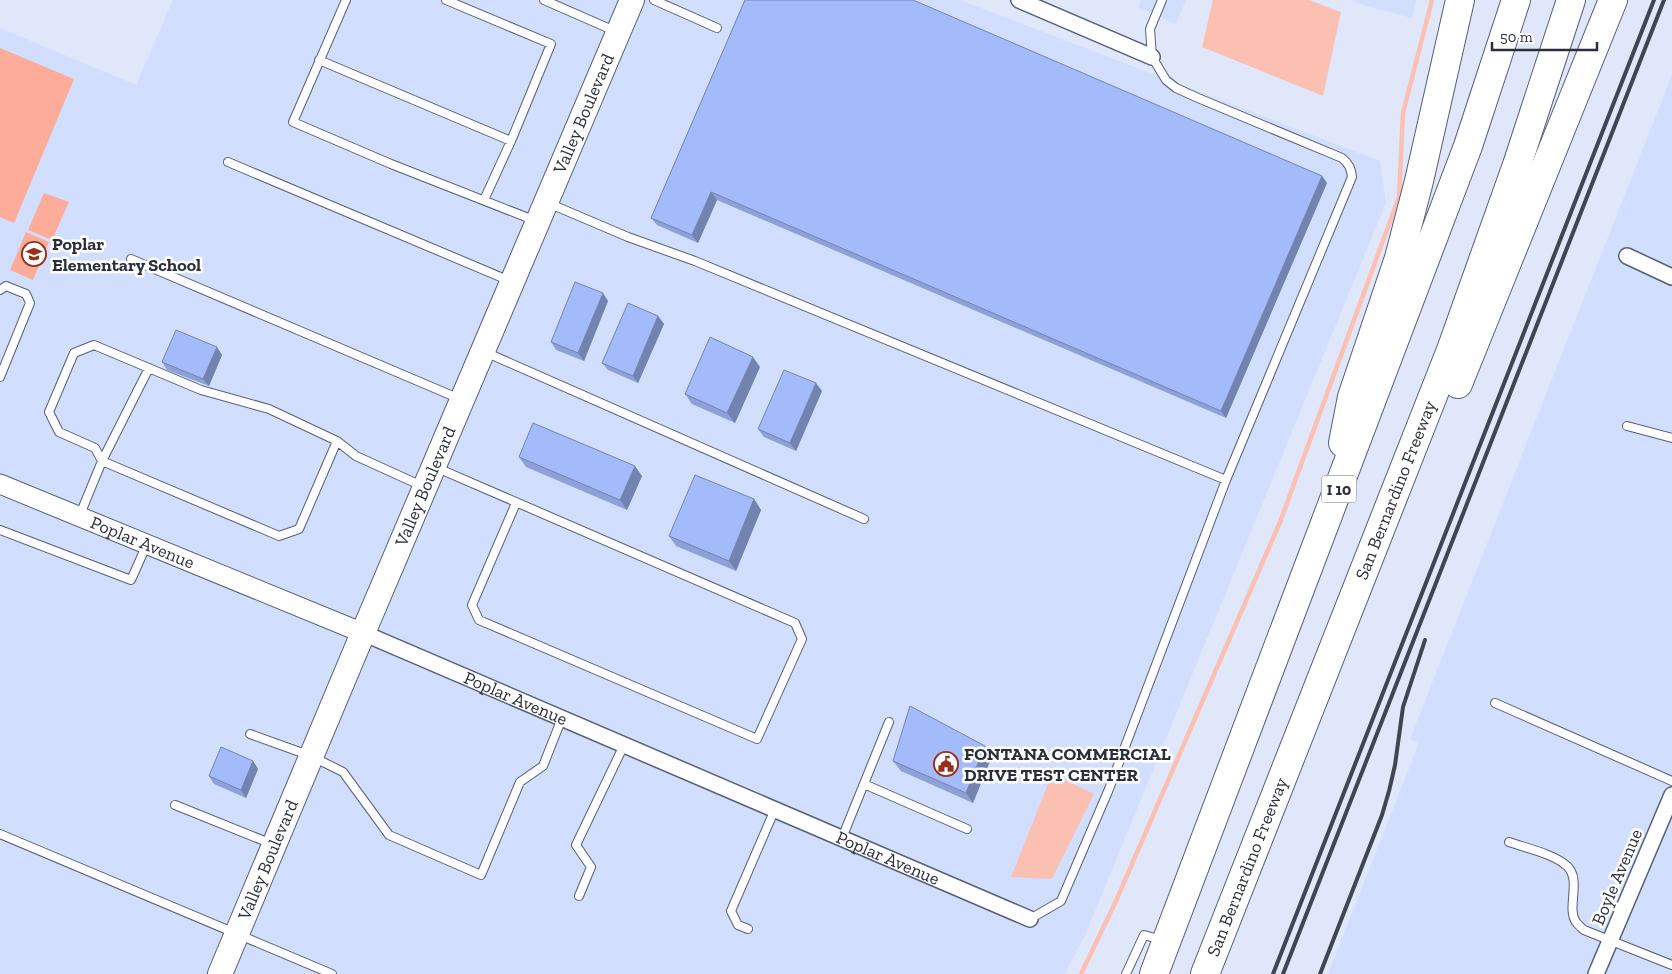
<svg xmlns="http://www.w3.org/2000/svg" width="1672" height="974" viewBox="0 0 1672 974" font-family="'Zilla Slab',serif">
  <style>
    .built { fill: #d2defd }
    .green { fill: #fdac99 }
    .water { fill: #fbc0b1 }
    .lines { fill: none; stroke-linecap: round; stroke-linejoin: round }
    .stream { stroke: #fbc0b1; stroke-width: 4.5 }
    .service-casing { stroke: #555f7a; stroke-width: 10 }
    .minor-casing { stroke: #555f7a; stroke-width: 18 }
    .tertiary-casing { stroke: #555f7a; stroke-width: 21 }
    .primary-casing { stroke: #555f7a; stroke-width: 26 }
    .motorway-casing { stroke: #555f7a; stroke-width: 30 }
    .service { stroke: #fff; stroke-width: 8 }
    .minor { stroke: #fff; stroke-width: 15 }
    .tertiary { stroke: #fff; stroke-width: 19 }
    .primary { stroke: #fff; stroke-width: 24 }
    .motorway { stroke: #fff; stroke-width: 28 }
    .rail { stroke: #404552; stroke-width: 4 }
    .wall { fill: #8da1d8 }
    .shaded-wall { fill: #7383b0 }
    .building { fill: #a4bbfb; stroke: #7383b0 }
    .labels { text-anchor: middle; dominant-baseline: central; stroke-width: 5; stroke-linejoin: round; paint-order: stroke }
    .shield { fill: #fff; stroke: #6b6d76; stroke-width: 1 }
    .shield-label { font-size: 16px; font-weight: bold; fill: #2b2f3b }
    .street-label { font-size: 18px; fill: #2b2f3b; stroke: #fff }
    .poi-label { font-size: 18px; font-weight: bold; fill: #2b2f3b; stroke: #fff; text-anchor: start }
  </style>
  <rect width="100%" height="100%" fill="#e0e7fa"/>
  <path class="built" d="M173,0H960L1380,161L1386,203L1086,933L1065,974H0V28L136,85Z
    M1141,0H1186L1176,24L1138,7Z
    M1350,0H1416L1412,18L1363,5Z
    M1672,75V974H1328L1419,743L1410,739Z"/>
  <path class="green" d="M0,48L74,79L14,223L0,217Z
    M44,193L69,202L52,240L28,230Z
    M26,232L49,242L33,280L10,270Z"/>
  <path class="water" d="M1213,0H1309L1341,12L1323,96L1202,47Z
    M1052,774L1094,794L1052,879L1011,877Z"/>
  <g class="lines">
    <path class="stream" d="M1081,974L1116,901L1280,522L1399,197L1403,113L1432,0"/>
    <defs>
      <path id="service" d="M346,0L293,122L391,164L536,221
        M544,0L617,32
        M654,0L717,28
        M319,60L511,141L551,44L446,0
        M228,162L510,281
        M484,200L511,141
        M548,203L628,237L695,261L1226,480
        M131,259L460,399
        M0,290L6,286L26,294L30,303L0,377
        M485,352L864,519
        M1627,426L1672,438
        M337,441L299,529L279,536L102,461L95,448L59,432L49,412L74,353L94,345L201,390L269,409L337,441L356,456L422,486
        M435,467L795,623L802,639L757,739L479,620L472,605L516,503
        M79,517L102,461L149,368
        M0,530L131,580L147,544
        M1495,703L1672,781
        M250,734L311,756L343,772L389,835L481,875L520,782L543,766L562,718
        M864,784L967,829
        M175,805L272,844
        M0,834L332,974
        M842,838L889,722
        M1509,842C1526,848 1554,854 1567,866C1582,880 1566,908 1576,922C1578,925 1582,928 1584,930L1672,965
        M579,896L591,867L576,845L624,745
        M1030,919L1061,901L1109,789L1226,480L1352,177C1351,168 1349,164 1342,158L1198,98L1176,88L1166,80L1152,57L1150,29L1162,0
        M748,929L738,925L731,911L775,809
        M1126,974L1144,935L1162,940"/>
      <g id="minor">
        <path d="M1019,0L1152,57"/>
        <path d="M1627,256L1672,277"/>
        <path id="s1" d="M363,633L1030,919"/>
        <path d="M1596,974L1672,795"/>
      </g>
      <g id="tertiary">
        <path id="s2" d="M0,484L363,633"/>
      </g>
      <g id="primary">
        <path id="s3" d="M220,974L363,633L632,0"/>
      </g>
      <g id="motorway">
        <path d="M1458,384L1613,0"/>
        <path d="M1343,443L1352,397L1399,258L1419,181L1460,0"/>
        <path d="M1154,974L1468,146L1516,0"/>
        <path id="s4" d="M1205,974L1451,350L1517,165L1571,0"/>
      </g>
    </defs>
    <use href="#service" class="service-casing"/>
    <use href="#minor" class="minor-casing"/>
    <use href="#tertiary" class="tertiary-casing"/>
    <use href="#primary" class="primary-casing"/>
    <use href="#motorway" class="motorway-casing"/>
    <use href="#service" class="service"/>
    <use href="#minor" class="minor"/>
    <use href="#tertiary" class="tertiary"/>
    <use href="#primary" class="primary"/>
    <use href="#motorway" class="motorway"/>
    <path class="rail" d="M1273,974L1654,0
      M1283,974L1664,0
      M1320,974L1382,815L1389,791L1395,765L1403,707L1425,640"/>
  </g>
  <path class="wall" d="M745,0L1322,176L1327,183L1226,418L717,200L698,243L657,225L651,218Z
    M608,301L584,361L556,350L551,342Z
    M658,316L664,324L638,383L608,370L602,363Z
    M222,355L209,386L167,370L162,362Z
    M760,367L735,423L692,404L685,394Z
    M822,391L796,451L764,437L758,429Z
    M519,457L642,476L627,510L526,467Z
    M754,499L761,510L736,571L676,546L669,536Z
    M992,756L973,803L901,771L893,761Z
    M253,761L258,769L246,798L214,784L209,776Z"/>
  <path class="shaded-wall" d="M1322,176L1327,183L1226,418L1221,411Z
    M711,192L717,200L698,243L692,235Z
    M603,293L608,301L584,361L578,353Z
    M658,316L664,324L638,383L633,376Z
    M217,347L222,355L209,386L203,379Z
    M753,357L760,367L735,423L727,413Z
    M816,383L822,391L796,451L790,443Z
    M635,466L642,476L627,510L620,500Z
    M754,499L761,510L736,571L729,561Z
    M985,746L992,756L973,803L966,793Z
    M253,761L258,769L246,798L241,790Z"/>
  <path class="building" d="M745,0H913L1322,176L1221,411L711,192L692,235L651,218Z
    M575,282L603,293L578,353L551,342Z
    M628,303L658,316L633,376L602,363Z
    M176,330L217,347L203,379L162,362Z
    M710,337L753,357L727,413L685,394Z
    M784,370L816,383L790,443L758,429Z
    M533,423L635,466L620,500L519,457Z
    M695,475L754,499L729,561L669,536Z
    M910,706L985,746L966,793L893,761Z
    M221,747L253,761L241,790L209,776Z"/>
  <defs>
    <symbol id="school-ring" viewBox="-11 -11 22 22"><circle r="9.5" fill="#fff" stroke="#982f18" stroke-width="1.5"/><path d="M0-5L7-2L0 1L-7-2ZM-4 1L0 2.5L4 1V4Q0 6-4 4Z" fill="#982f18"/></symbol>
    <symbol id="civic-ring" viewBox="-11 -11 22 22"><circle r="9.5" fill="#fff" stroke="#982f18" stroke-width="1.5"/><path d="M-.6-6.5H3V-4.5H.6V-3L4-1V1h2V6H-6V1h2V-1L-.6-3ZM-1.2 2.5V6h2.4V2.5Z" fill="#982f18"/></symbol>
  </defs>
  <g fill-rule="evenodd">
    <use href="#school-ring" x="20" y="240" width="28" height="28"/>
    <use href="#civic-ring" x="932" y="750" width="28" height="28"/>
  </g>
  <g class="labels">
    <rect class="shield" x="1321.5" y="475.5" width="35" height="27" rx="4"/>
    <g class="shield-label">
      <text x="1339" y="489">I 10</text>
    </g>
    <g class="street-label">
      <text stroke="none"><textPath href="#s3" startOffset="934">Valley Boulevard</textPath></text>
      <text stroke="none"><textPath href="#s3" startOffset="529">Valley Boulevard</textPath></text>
      <text stroke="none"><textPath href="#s4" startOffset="520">San Bernardino Freeway</textPath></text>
      <text stroke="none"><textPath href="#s2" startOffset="154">Poplar Avenue</textPath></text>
      <text stroke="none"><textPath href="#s1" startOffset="166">Poplar Avenue</textPath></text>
      <text stroke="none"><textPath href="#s1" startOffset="571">Poplar Avenue</textPath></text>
      <text stroke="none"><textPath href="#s3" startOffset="124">Valley Boulevard</textPath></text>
      <text stroke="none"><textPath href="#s4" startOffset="115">San Bernardino Freeway</textPath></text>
      <text transform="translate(1617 877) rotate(-67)">Boyle Avenue</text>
    </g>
    <g class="poi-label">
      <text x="52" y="244">Poplar<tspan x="52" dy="21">Elementary School</tspan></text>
      <text x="964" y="754">FONTANA COMMERCIAL<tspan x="964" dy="21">DRIVE TEST CENTER</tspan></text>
    </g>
  </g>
  <path d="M1492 42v8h105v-8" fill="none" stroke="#2b2f3b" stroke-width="2.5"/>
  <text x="1500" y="42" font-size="15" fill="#2b2f3b" stroke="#ffffff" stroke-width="4" paint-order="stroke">50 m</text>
</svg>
